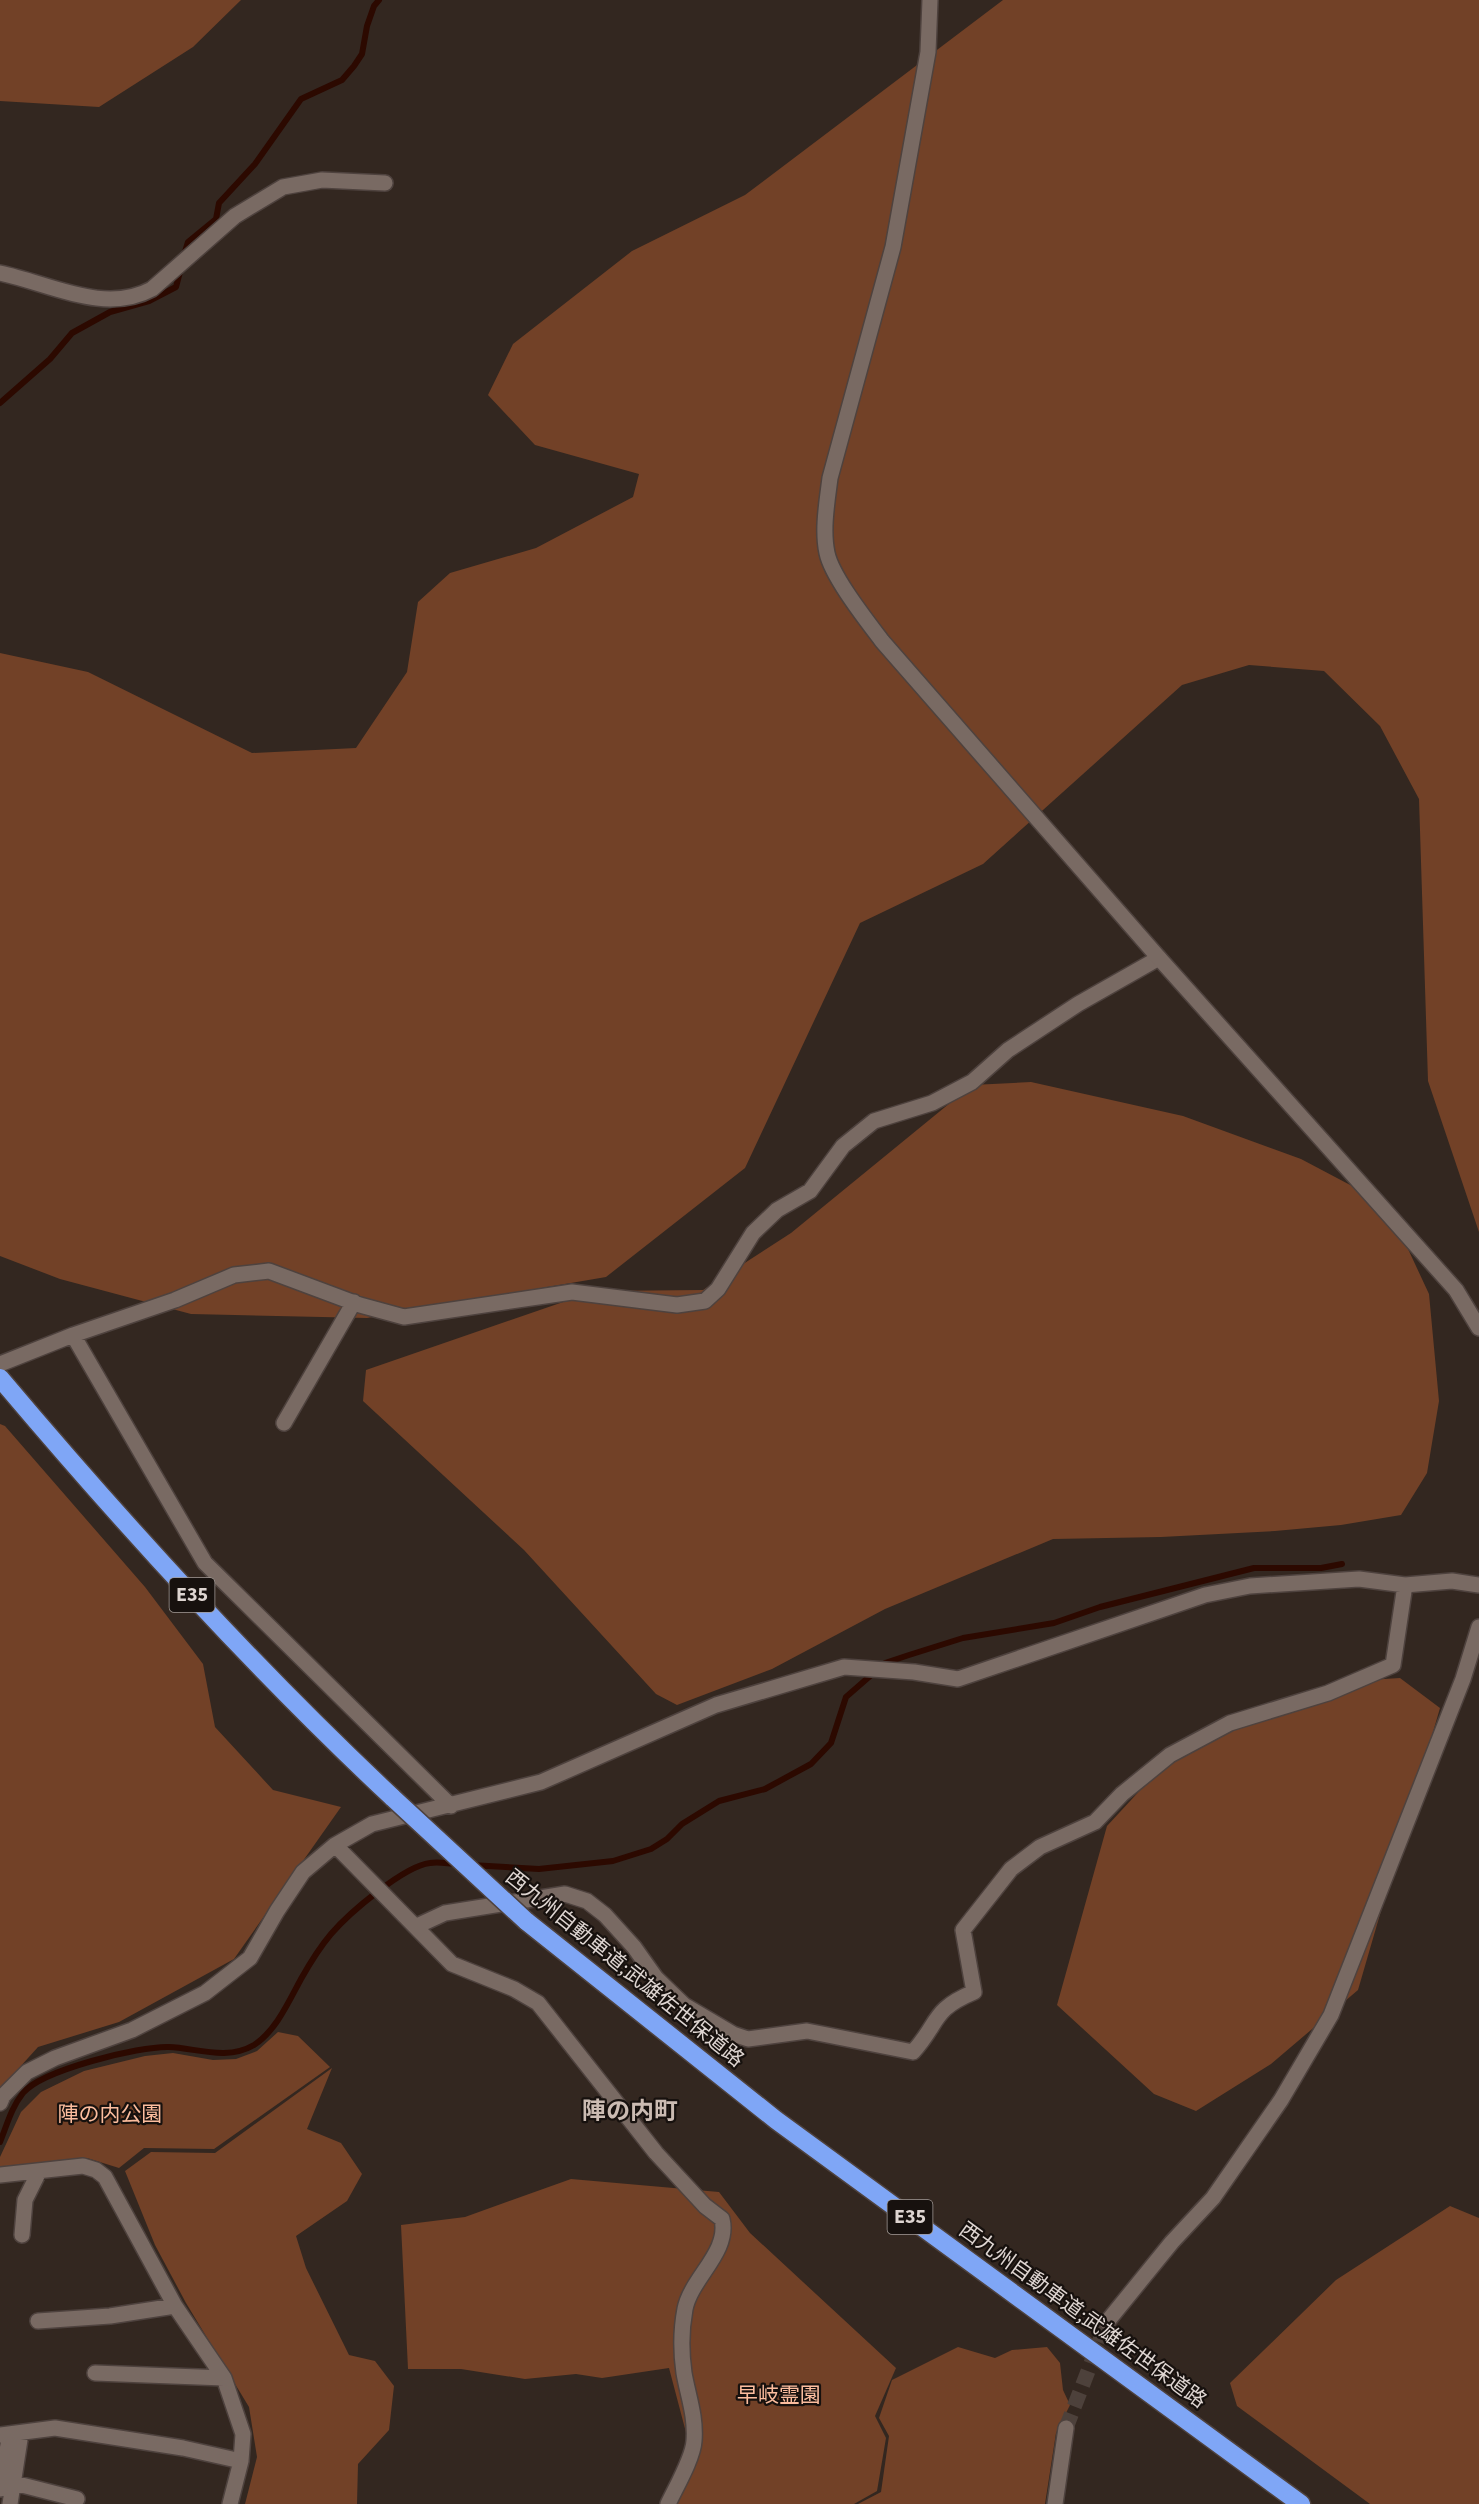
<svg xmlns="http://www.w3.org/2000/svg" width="1479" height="2504" viewBox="0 0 1479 2504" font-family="'Source Sans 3','Noto Sans JP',sans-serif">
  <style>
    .green { fill: #724127 }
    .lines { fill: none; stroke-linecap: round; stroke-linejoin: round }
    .stream { stroke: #2c0900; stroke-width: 6 }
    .tertiary-tunnel { stroke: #4d413b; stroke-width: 15; stroke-dasharray: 15 8; stroke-linecap: butt }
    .minor-casing { stroke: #4e423e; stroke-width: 18 }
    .tertiary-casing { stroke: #4e423e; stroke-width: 18 }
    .motorway-casing { stroke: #4e423e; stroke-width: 21 }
    .minor { stroke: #796a63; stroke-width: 15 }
    .tertiary { stroke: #796a63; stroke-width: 15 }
    .motorway { stroke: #7fa6f6; stroke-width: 18 }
    .motorway-bridge-casing { stroke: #4e423e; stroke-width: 21; stroke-linecap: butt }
    .motorway-bridge { stroke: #7fa6f6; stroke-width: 18 }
    .labels { text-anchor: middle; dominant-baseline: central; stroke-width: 4.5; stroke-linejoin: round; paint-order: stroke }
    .shield { fill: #17110e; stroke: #a29a96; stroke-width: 1.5 }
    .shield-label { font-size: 20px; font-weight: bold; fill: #ded5d1 }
    .street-label { font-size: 21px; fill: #ded5d1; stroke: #17110e }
    .park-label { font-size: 21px; fill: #fcbd9e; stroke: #17110e }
    .quarter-label { font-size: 24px; font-weight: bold; fill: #cbbbb2; stroke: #17110e }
  </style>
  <rect width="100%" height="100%" fill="#332720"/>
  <path class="green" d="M0,0H241L193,47L99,107L0,101Z
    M1003,0H1479V1232L1428,1081L1419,799L1380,726L1324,671L1249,665L1182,685L983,864L860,923L745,1168L606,1277L367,1318L191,1314L60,1279L0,1256V653L88,672L252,753L356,748L407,672L418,602L450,573L536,548L633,497L639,474L535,445L488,395L513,344L632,251L745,195Z
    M1031,1082L1183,1116L1301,1159L1354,1187L1395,1221L1429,1294L1439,1401L1427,1473L1401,1515L1341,1525L1275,1531L1161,1537L1053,1539L885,1609L772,1669L677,1705L656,1694L524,1550L363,1401L366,1370L595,1291L703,1290L791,1233L972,1085Z
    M0,1424L5,1426L145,1587L203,1664L215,1727L273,1790L341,1807L234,1959L119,2022L38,2047L0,2089Z
    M1400,1678L1440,1708L1358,1990L1271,2064L1196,2111L1154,2094L1057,2005L1107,1826L1144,1786L1177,1754L1212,1736L1368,1680Z
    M278,2032L298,2036L330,2067L214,2149L144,2148L119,2168L87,2158L0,2168V2157L21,2112L41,2092L84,2071L145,2056L173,2053L213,2060L236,2059L257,2051Z
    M332,2068L307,2129L341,2143L362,2174L347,2201L296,2236L306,2268L349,2355L375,2361L394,2386L389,2430L358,2464L357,2504H245L257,2457L249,2407L186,2303L155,2245L125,2171L151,2152L215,2153Z
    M571,2179L719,2192L750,2233L896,2368L875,2416L886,2438L877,2491L854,2504H669L688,2440L669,2368L602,2378L576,2374L525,2379L461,2369H408L401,2225L465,2217Z
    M1450,2206L1479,2218V2504H1370L1237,2406L1230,2383L1336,2280Z
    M958,2347L995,2358L1012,2350L1047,2347L1060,2363L1063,2390L1070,2405L1056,2433L1045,2504H858L881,2492L889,2436L879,2418L892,2380Z"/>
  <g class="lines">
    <path class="stream" d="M184,255L188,242L216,219L219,203L255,164L301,99L342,80L354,66L362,54L367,26L374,6L379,0
      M0,403L50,359L72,333L110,312L149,301L176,287L181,268
      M471,1865L539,1869L613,1861L651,1849L667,1839L682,1824L719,1801L765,1789L811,1764L831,1743L846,1697L885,1663L909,1655L963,1638L1054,1623L1100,1607L1254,1568H1321L1342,1564
      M0,2142C7,2125 11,2108 23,2093C42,2070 139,2046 169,2047C196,2048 227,2061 254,2045C276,2031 289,2001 301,1979C310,1963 320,1947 331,1934C349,1913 404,1866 430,1863C439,1861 449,1864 458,1864"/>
    <path class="tertiary-tunnel" d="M1066,2428L1107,2322"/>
    <defs>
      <path id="minor" d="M0,273C49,283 104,315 152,289L235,216L283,187L322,180L385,183
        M73,1335L205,1563L451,1806
        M0,1364L73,1335L175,1300L234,1275L269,1271L360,1305L404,1317L572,1292L677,1305L705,1301L718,1289L753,1233L777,1210L810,1191L843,1146L874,1121L932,1103L972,1082L1008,1050L1078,1004L1159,958
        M284,1423L354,1302
        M335,1845L452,1964L514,1989L538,2003L656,2153L705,2206L722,2219C730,2252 691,2278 685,2309C681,2330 681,2352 684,2373C688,2396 696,2416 694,2441C693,2458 676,2487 668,2504
        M417,1926L445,1913L565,1894L587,1901L605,1915L634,1947L656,1978L684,2005L733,2034L748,2039L807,2031L913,2052C940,2022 931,2010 974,1992L963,1930L1011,1869L1040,1847L1095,1822L1122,1794L1170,1755L1230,1723L1328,1693L1393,1665L1405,1585
        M0,2103L3,2096L27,2072L55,2058L132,2030L205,1993L250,1958L277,1911L303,1872L335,1845L372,1824L541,1782L716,1705L844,1667L914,1672L958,1679L1205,1595L1250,1586L1359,1579L1405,1585L1452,1581L1479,1585
        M0,2175L83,2166L96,2170L105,2177L175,2306L224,2378L243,2434L241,2461L183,2448L55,2428L0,2435
        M22,2235L25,2200L39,2172
        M38,2321L110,2316L175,2306
        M95,2373L224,2378
        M14,2483L77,2499
        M0,2489L10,2434
        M10,2504L21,2433
        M230,2504L241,2461"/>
      <path id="tertiary" d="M930,0L928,52L893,247L830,478C827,502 822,530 827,553C832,577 867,621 882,641L1159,958L1456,1290L1479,1328
        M1107,2322L1172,2242L1213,2198L1281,2100L1331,2015L1463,1679L1479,1627
        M1055,2504L1066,2428"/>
      <path id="motorway" d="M0,1378C124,1525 253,1667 393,1798
        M526,1921L776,2120L1301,2504"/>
    </defs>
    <use href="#minor" class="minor-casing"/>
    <use href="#tertiary" class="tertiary-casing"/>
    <use href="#motorway" class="motorway-casing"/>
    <use href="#minor" class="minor"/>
    <use href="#tertiary" class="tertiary"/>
    <use href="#motorway" class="motorway"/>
    <defs>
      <path id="motorway-bridge" d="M393,1798L526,1921"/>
    </defs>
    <use href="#motorway-bridge" class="motorway-bridge-casing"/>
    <use href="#motorway-bridge" class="motorway-bridge"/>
  </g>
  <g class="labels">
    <g class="shield">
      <rect x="169.5" y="1578" width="45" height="34" rx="4.5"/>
      <rect x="887.5" y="2200" width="45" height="34" rx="4.5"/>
    </g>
    <g class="shield-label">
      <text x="192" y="1595">E35</text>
      <text x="910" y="2217">E35</text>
    </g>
    <g class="street-label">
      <text transform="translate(625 1968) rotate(39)">西九州自動車道;武雄佐世保道路</text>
      <text transform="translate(1083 2315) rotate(36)">西九州自動車道;武雄佐世保道路</text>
    </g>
    <g class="park-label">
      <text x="110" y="2114">陣の内公園</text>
      <text x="779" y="2395">早岐霊園</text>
    </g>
    <g class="quarter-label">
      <text x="630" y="2111">陣の内町</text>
    </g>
  </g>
</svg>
